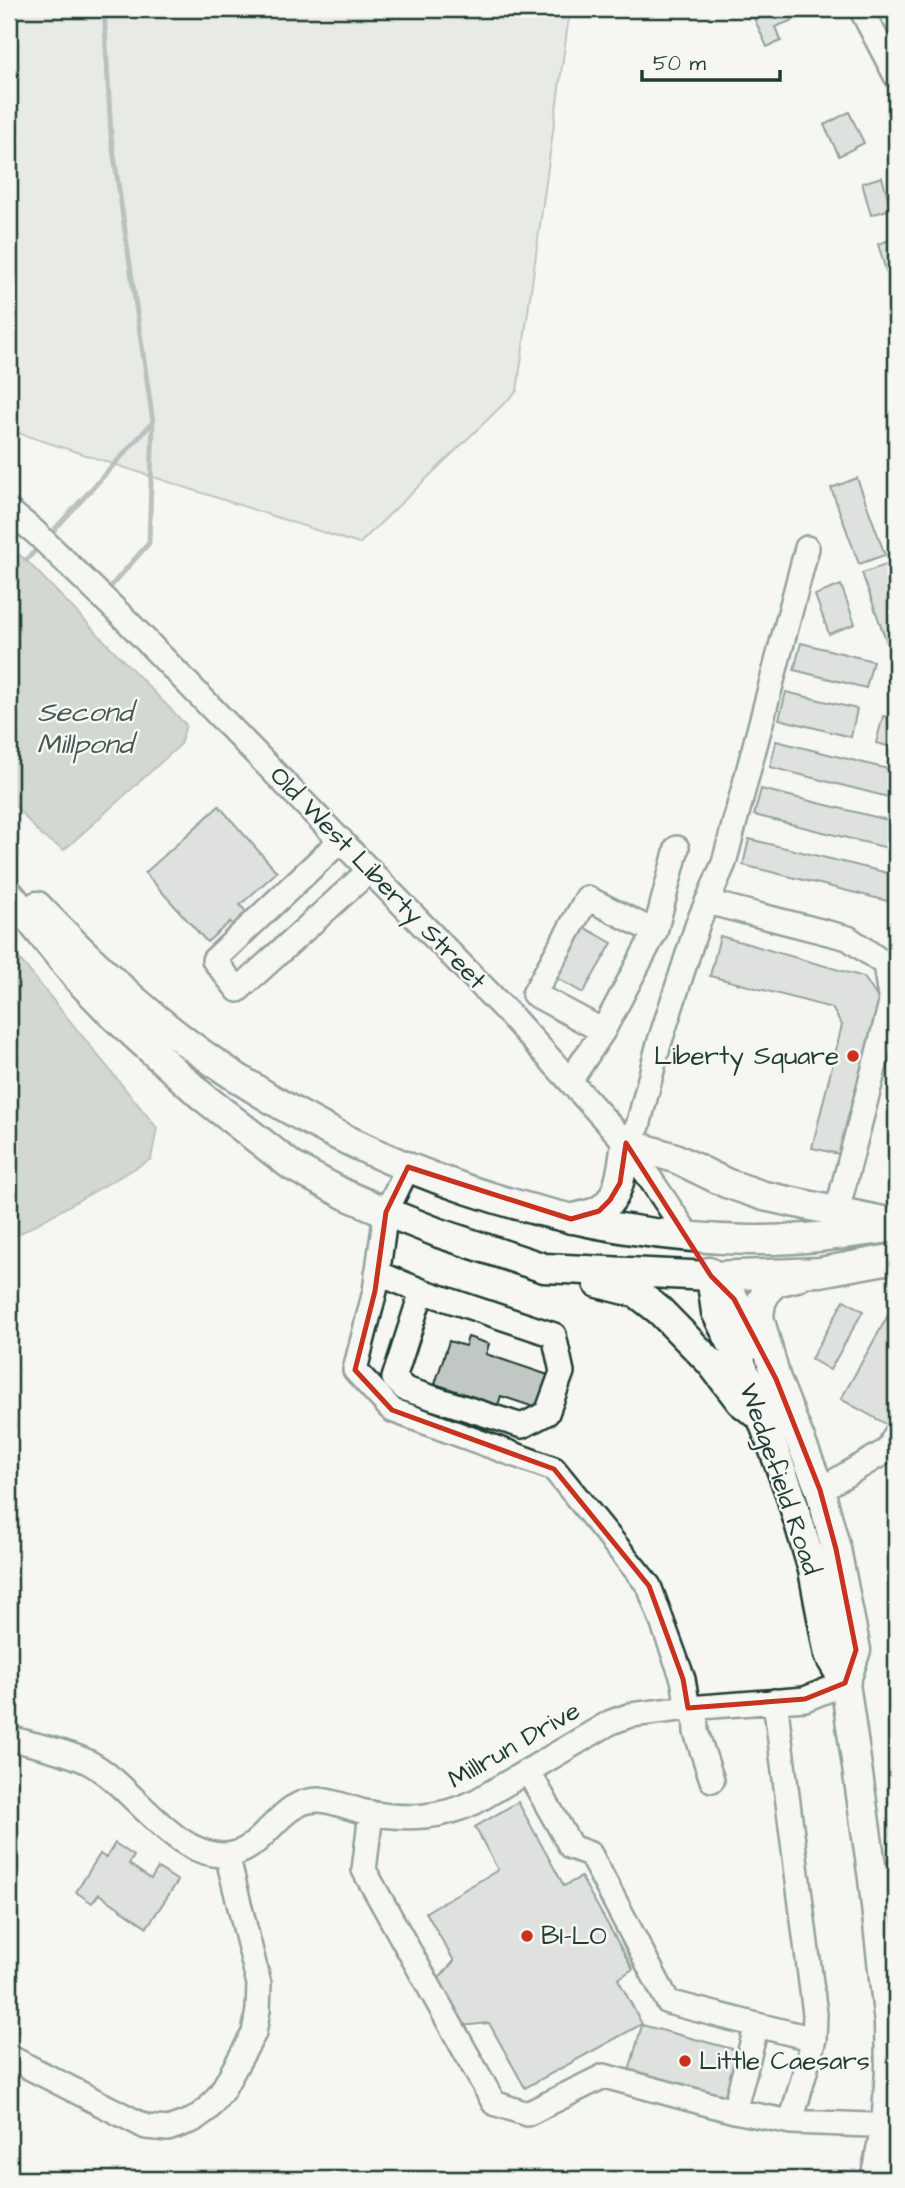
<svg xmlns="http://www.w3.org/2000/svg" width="905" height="2188" viewBox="0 0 905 2188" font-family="'Architects Daughter',sans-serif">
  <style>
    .green { fill: #d6dbd6; stroke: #7a8c85; stroke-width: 2 }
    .water { fill: #aab3ae; stroke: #72847d; stroke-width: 2 }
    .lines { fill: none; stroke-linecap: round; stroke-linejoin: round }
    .stream { stroke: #72847d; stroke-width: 5 }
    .building { fill: #c1c8c3; stroke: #1f3d34; stroke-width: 2 }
    .minor-casing { stroke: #1f3d34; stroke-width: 28 }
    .major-casing { stroke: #1f3d34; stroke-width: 33 }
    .minor { stroke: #f6f6f2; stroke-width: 23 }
    .major { stroke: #f6f6f2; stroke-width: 28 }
    .marked { fill: none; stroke: #c8321e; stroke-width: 5; stroke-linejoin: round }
    .poi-dot { fill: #c8321e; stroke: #f6f6f2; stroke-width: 2.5 }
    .labels { text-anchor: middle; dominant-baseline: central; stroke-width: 5; stroke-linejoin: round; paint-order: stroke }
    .street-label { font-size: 26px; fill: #1f3d34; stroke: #f6f6f2 }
    .poi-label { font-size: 26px; fill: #1f3d34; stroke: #f6f6f2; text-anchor: start }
    .water-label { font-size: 28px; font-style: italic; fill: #425a52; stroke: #f6f6f2 }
  </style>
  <rect width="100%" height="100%" fill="#f6f6f2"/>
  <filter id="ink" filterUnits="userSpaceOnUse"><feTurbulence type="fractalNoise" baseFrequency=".0143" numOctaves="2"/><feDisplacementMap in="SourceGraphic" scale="14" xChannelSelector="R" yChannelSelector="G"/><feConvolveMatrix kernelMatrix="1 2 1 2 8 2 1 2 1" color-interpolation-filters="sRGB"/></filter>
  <g filter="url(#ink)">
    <path class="green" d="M9,9H570L517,391L359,544L9,430Z"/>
    <path class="water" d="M9,547L26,560L186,725L180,745L64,850L42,836L9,799Z
      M9,946L157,1128L151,1159L12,1238H9Z"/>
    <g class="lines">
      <path class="stream" d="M104,9L111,135L153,422L149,543L112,585
        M55,529L153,422
        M26,560L34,552"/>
    </g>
    <path class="building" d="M750,9H797L801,17L775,27L781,41L767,47Z
      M849,112L864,143L839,156L824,125Z
      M882,177L891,209L871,215L862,183Z
      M896,238V283L890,285L878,244Z
      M857,478L885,555L859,564L831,488Z
      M888,564L896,586V640L887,643L862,573Z
      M841,585L855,624L829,634L815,595Z
      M801,643L873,661L866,688L794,670Z
      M786,692L857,709L851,737L779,719Z
      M883,716L896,719V748L876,743Z
      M776,741L896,771V799L770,767Z
      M761,789L896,822V850L754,815Z
      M219,806L277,872L240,905L253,919L239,932L230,922L207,942L145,873Z
      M749,839L896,875V903L743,865Z
      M582,926L612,943L583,993L553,976Z
      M720,936L864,977L881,1003L848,1156L812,1148L842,1025L832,1008L710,976Z
      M844,1300L863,1311L830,1370L811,1359Z
      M890,1312L896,1316V1405L886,1424L841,1399Z
      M468,1337L489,1344L486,1354L554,1377L543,1410L501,1396L498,1405L435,1384L449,1341L465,1346Z
      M518,1802L564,1886L581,1877L633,1969L618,1979L642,2024L525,2088L489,2023L461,2026L436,1982L454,1961L426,1912L498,1870L475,1827Z
      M115,1843L134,1856L129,1864L151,1879L158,1868L178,1881L147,1927L99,1894L92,1903L76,1892L100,1854L106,1858Z
      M642,2025L740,2051L726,2098L629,2071Z"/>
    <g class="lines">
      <defs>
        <path id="minor" d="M861,9L896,76
          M9,511L35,532L127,621L512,1017L626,1143L690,1238
          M341,840L214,960L238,990L370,870
          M707,902L848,938L885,964L891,1003L837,1211
          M655,932L677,848
          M570,1081L603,1031L655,932L587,898L534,994L603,1031
          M626,1143L638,1126L658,1047L698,923L724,863L807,548
          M408,1167L386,1212L375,1291L355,1370L392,1410L554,1469L649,1586L683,1679L688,1708
          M377,1273L422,1291L394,1378L405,1389L522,1426L547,1413L562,1372L554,1335L422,1291
          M820,1490L888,1450L896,1434
          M775,1701L815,2014L814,2039L791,2122L896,2126
          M695,1707L696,1732L712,1780
          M9,1738C34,1745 62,1750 86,1761C132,1783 170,1856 225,1855C265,1854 277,1799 319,1800C336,1801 353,1810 370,1813C408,1820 441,1818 475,1802L611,1722L631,1715L688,1708L805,1699L845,1683
          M528,1771L571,1847L590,1854L668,2002L757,2025
          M371,1813L364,1870L494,2103L527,2114L604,2076L734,2111
          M873,1879L896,1874
          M9,2057L146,2127L168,2129L193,2120L208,2109L222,2091L254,2033L258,2010L259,1984L227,1855
          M791,2122L734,2111L757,2025L814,2039"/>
        <path id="major" d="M9,894L79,980L114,1016L202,1096L292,1166L346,1195L386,1212L439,1233L544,1268L711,1276L820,1272L896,1258
          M37,906C91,962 150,1019 215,1063C371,1170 559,1236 749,1240C798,1241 848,1234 896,1227
          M571,1219C580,1216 590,1215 598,1211C622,1199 622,1165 626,1143L675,1158L726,1183L764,1196L887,1222
          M709,1272L734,1299L758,1345
          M711,1276L716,1312L740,1360L790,1493L813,1570L829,1655L845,1683L873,1879L889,2024L890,2071L886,2126L875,2179
          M797,1277L776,1282L768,1289L761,1302L759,1317L776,1379L820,1490L836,1549L856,1650L845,1683
          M598,1283L637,1293L660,1311L711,1363L741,1402L754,1412"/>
      </defs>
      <use href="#minor" class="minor-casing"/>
      <use href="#major" class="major-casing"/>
      <use href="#minor" class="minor"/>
      <use href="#major" class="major"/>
    </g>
  </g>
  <path d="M0 0H905V2188H0ZM626,1143L711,1276L734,1299L776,1379L820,1490L836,1549L856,1650L845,1683L805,1699L688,1708L683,1679L649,1586L554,1469L392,1410L355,1370L375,1291L386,1212L408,1167L571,1219L599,1211L610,1200L620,1183Z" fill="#f6f6f2" fill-opacity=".55" fill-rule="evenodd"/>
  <path class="marked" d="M626,1143L711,1276L734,1299L776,1379L820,1490L836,1549L856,1650L845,1683L805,1699L688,1708L683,1679L649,1586L554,1469L392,1410L355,1370L375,1291L386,1212L408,1167L571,1219L599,1211L610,1200L620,1183Z"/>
  <g class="poi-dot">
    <circle cx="853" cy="1056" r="7"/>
    <circle cx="527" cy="1936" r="7"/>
    <circle cx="685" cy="2061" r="7"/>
  </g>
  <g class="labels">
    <g class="street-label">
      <text transform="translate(378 878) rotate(46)">Old West Liberty Street</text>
      <text transform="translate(780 1479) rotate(71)">Wedgefield Road</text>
      <text transform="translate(514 1745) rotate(-30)">Millrun Drive</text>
    </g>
    <g class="poi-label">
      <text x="839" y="1056" text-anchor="end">Liberty Square</text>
      <text x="541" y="1936">BI-LO</text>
      <text x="699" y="2061">Little Caesars</text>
    </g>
    <g class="water-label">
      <text x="85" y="712">Second<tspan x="85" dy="32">Millpond</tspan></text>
    </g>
  </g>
  <rect width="905" height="2188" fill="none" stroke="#f6f6f2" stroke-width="35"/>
  <rect x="18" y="18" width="870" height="2153" fill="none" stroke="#1f3d34" stroke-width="2.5" filter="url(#ink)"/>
  <path d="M642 70v10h138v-10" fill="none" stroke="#1f3d34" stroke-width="3.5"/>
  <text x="653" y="70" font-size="21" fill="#1f3d34" stroke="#f6f6f2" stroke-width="5" paint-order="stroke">50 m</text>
</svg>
